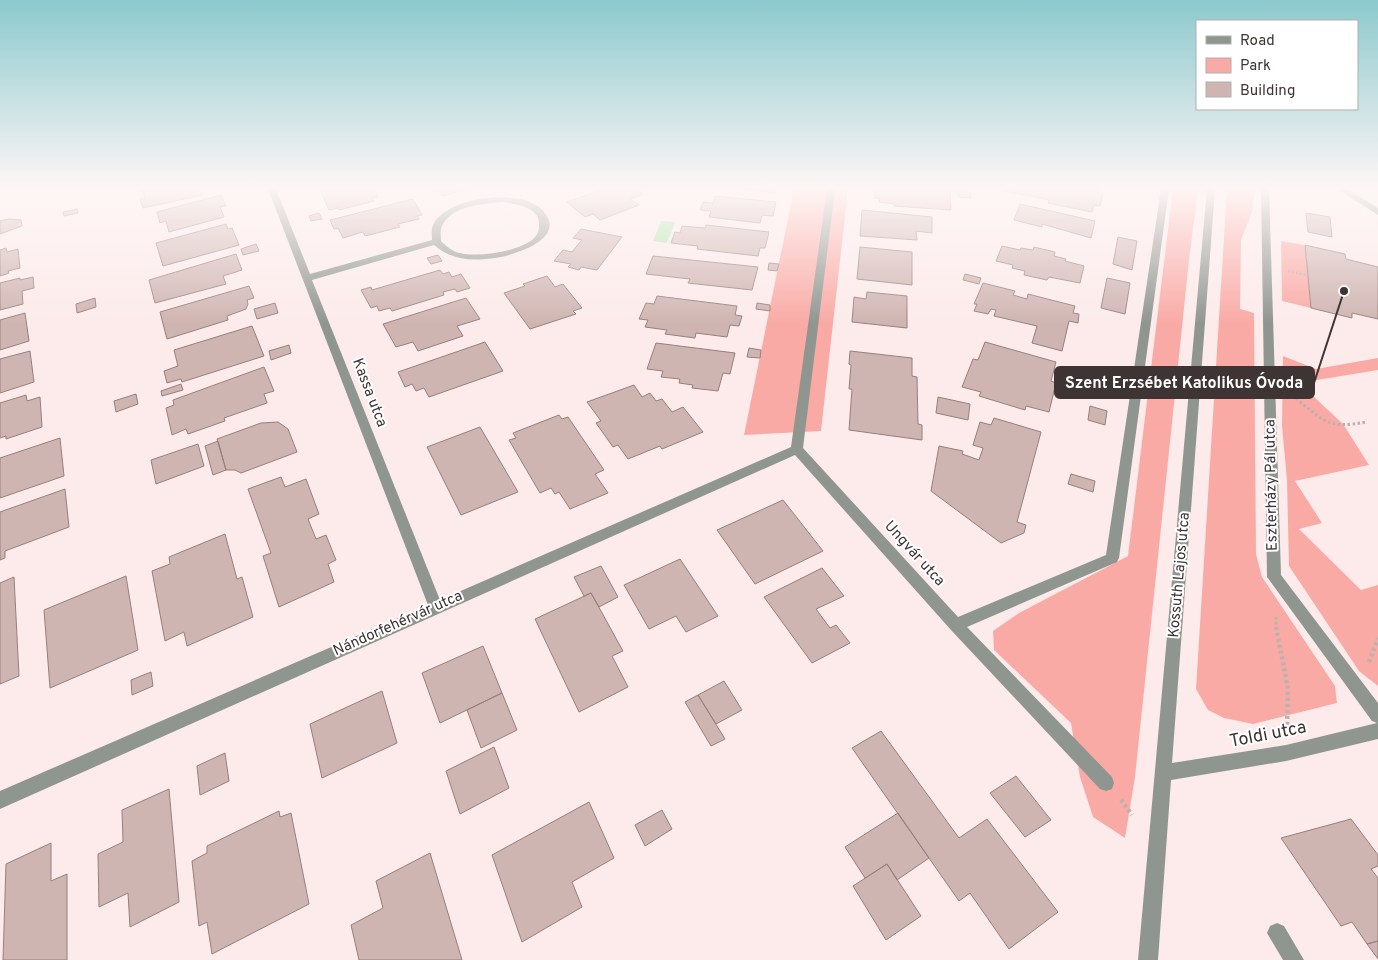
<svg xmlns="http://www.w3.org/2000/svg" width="1378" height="960" viewBox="0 0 1378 960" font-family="Overpass,sans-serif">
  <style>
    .green { fill: #f9aaa5 }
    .water { fill: #a3e9a5 }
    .building { fill: #cfb5b2; stroke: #987f7d }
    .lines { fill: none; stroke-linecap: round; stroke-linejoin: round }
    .path-far2 { stroke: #beb0af; stroke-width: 2.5; stroke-dasharray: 2 2; stroke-linecap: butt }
    .path-far1 { stroke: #beb0af; stroke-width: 3; stroke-dasharray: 2.5 2.5; stroke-linecap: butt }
    .path { stroke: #beb0af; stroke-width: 4.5; stroke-dasharray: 3 3; stroke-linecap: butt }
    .minor { fill: #8f968f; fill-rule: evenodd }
    .labels { text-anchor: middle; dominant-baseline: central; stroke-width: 4; stroke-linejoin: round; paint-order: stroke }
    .street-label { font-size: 15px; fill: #3e3433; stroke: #fff }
    .near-street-label { font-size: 18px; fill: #3e3433; stroke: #fff }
    .leader { fill: none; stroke: #3e3433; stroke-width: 2 }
    .callout-dot { fill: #3e3433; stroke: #fff; stroke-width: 2 }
    .callout { fill: #3e3433; stroke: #3e3433; stroke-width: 2 }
    .callout-label { font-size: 16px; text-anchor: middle; font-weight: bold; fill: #fff }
  </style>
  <rect width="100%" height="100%" fill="#fcebea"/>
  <path class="green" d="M794,189H848L821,431L744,435Z
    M1173,189H1198L1189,260L1135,777L1125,838L1093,817L1080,777L1071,723L994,650L993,631L1019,613L1128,556Z
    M1227,189H1255L1252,212L1241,240L1240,309L1254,313L1256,554L1262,577L1335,686L1337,703L1253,724L1224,718L1208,710L1196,689Z
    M1281,241L1305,245L1311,308L1282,301Z
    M1283,356L1316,369L1378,358V370L1299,383L1343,424L1369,465L1295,481L1322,523L1299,529L1361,590L1378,585V686L1359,671L1289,566L1287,480L1282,426Z"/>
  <path class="water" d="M661,221L675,222L667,243L653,241Z"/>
  <path class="building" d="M148,189H199L202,195L143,208L140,199L145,198L143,190Z
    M329,189H373L378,197L372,198L374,201L339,210L338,208L329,210L321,192Z
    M438,189H469L442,196Z
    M604,189H637L643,194L630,199L639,205L600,220L593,214L585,217L567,202Z
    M743,189H776L775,193Z
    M875,189H950L951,210L894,206V204L879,202L880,199L875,198Z
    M1007,189H1097L1096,192L1103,194L1100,206L1094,205L1092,212L1048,203L1049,200L1006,191Z
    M958,191L970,192L971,198L959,197Z
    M221,195L226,206L220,207L224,217L169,232L166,221L160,223L157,212Z
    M715,196L776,202L773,216L762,215L760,223L709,217L711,211L700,210L703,202L713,203Z
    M413,199L422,215L417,216L419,219L398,224L400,227L365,236L363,232L343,238L338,228L334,229L330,220Z
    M1020,204L1095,221L1091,238L1042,224V227L1014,220Z
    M77,209L78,213L64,216L63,212Z
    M862,210L932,217V233L916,231L917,240L860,236Z
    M319,213L322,219L311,221L309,216Z
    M1306,213L1330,217L1332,237L1308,232Z
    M9,219L21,220L22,226L0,234V221Z
    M226,224L228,229L232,228L239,245L163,266L156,243Z
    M706,225L769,232L765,248H760L758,256L697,249L698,246L671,243L675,232L680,233L682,226L705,228Z
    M581,229L622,237L597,270L581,267L579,270L568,267L571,264L554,261L563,250L572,252L582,240L573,238Z
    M1118,237L1137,241L1132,270L1113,264Z
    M256,244L259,251L243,255L241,249Z
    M1305,245L1345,254L1346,259L1378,267V319L1352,313V318L1311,308Z
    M1002,246L1020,250L1021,248L1033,250L1034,247L1055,252L1054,256L1066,259L1065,261L1084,266L1080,283L1049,277L1047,280L1024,275L1025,271L1012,268L1013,265L996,261Z
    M860,247L912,252V285L857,279Z
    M6,248L7,252L18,249L20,268L8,271L9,273L0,276V250Z
    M236,254L242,270L223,276L226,284L155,303L149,280Z
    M438,255L442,261L431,264L427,258Z
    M653,256L758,267L752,290L688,283L690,279L646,274Z
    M769,263L779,264L777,271L768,270Z
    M440,270L443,274L449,272L452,277L461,274L470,288L457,292L455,289L443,292L444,295L392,311L390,308L379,311L377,306L371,308L361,290L371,287L372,290Z
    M965,274L981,278L979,284L963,280Z
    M547,276L555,287L563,284L582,308L573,311L576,314L530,329L504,293L525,286L523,284Z
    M33,277L34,288L22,291L23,304L0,310V283L20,278V280Z
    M1107,278L1130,283L1125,314L1101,308Z
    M983,283L1015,291L1013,295L1027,299L1028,294L1075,306L1073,313L1079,314L1078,323L1069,321L1062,351L1032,343L1037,326L994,316L996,310L991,309L988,314L974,311L977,304H974Z
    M249,286L254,298L247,300L248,304L246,309L227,316L228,320L167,339L160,312Z
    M867,292L907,296V328L852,322L854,297L866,299Z
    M657,296L737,306L735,315L742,316L739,326L730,325L727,337L696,333L695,338L665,334L667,330L645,327L648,320L639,319L646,303L654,304Z
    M95,298L96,307L77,313L76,304Z
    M466,298L480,319L457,326L463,336L418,351L413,342L396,347L383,324Z
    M275,303L278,313L257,319L254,309Z
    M757,303L770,305V311L756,309Z
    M25,313L29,341L0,350V320Z
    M252,326L264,356L182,382L181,379L167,383L164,371L178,366L174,350Z
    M485,342L503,371L429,397L424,388L416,391L412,384L405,387L398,372Z
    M985,342L1056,362L1051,381L1056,383L1049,412L1026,406L1025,410L979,396L981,392L962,387L973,359L978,360Z
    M656,343L735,353L730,374L723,373L718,391L692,388L693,385L679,383L680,379L661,377L663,371L647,369Z
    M289,345L291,353L271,360L269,351Z
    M749,348L761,350L760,358L747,357Z
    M30,351L34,382L0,393V359Z
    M850,351L912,358V376L917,377L918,424L922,425V440L849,430L852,389H849L851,365L849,364Z
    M264,367L274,391L264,394L267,403L224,418L225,421L188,434L186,429L172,435L166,408L174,405L173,400Z
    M181,384L183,390L162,396L161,391Z
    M634,385L642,397L650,393L656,401L662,399L672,412L683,407L703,432L662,449L660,446L628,459L618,445L613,447L596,423L601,421L587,402Z
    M136,394L138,404L116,412L114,401Z
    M26,395L27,401L40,397L42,427L6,439V436L0,438V403Z
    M938,397L970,404L968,420L936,413Z
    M1090,406L1107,411L1105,425L1088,420Z
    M559,415L562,419L568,417L604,470L595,474L608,493L570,509L559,492L555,494L551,488L540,493L509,440L516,438L513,433Z
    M994,418L1041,432L1017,522L1026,525L1024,533L1001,543L931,491L939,446L963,451L962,454L979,460L983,448L973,445L980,422L991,425Z
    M278,422L288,429L297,452L241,473L235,470H226L217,439L261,423Z
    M480,427L518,492L461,515L427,447Z
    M60,438L64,476L0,498V458Z
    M218,441L226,470L213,475L205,446Z
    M198,444L204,466L156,484L151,460Z
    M1071,474L1095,481L1093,492L1068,484Z
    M281,477L285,487L306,479L319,514L308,519L316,539L326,535L336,560L328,564L334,582L279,607L263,556L271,553L248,489Z
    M65,489L69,527L5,551V558L0,560V512Z
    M783,500L823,551L755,584L717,530Z
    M225,534L237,579L242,577L253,617L187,646L184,632L165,641L152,571L170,564L169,557Z
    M680,559L718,616L686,632L676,616L649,629L624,585Z
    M601,566L618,597L599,607L591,593L584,596L574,577Z
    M822,568L844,596L816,609L830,628L836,625L850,643L812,663L764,597Z
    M126,576L138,650L50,688L44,610Z
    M14,577L19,676L0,684V583Z
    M591,593L623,651L612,656L628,687L579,712L535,619Z
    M483,646L502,693L440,723L422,673Z
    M151,672L153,686L132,695L131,680Z
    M724,681L742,710L716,724L698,695Z
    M382,691L397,743L322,778L310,724Z
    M502,693L517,730L481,748L467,710Z
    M698,695L725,739L711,746L685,702Z
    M881,731L959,838L987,819L1058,912L1009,949L970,893L959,901L852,748Z
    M494,747L509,788L460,814L446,771Z
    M225,753L229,781L200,795L197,766Z
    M1016,776L1051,820L1025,837L990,793Z
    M169,789L179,902L130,927L128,893L99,907L98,854L123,842L122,810Z
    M589,802L614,858L572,882L582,907L522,942L492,855Z
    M662,810L672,829L645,846L635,825Z
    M279,811L280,817L291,813L309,904L212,954L207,922L199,926L192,861L207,853V846Z
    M898,813L929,858L897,880L887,864L865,878L845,847Z
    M1351,819L1378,855V866L1371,869L1378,878V941L1367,944L1352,922L1341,926L1281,838Z
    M51,843V881L67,874V960H3L6,864Z
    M430,853L462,960H359L351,925L383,908L376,881Z
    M887,864L921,916L886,940L853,886Z
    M1378,941V959L1367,944Z"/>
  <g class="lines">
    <path class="path-far2" d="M1288,271L1307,275"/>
    <path class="path-far1" d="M1292,395C1322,419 1326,430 1366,422
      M1276,617V629"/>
    <path class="path" d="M1276,627L1288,689L1287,727
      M1369,662L1378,638
      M1121,800L1132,815"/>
    <path class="minor" d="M268,189H276L310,274L432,240C432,236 431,229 433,225C446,197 517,188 540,208C572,237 516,255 495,258C473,261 452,261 434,245L312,280L440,600L791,447L827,189H835L803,448L958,617L1106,555L1161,189H1169L1119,558L1117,562L967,627L1112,777L1114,783L1112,789L1106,791L1100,789L951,630L795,455L0,809V791L428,605ZM503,202C515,204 540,207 539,224C539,229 539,233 534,238C521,251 479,258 460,253C453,252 446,246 441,241C441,237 440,230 442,226C452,205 483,204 503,202Z
      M1207,189H1215L1172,763L1286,745L1377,723L1372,721L1267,577L1261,189H1269L1281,575L1378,703V739L1286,761L1171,780L1158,960H1138Z
      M1337,189H1347L1378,208V215Z
      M1277,923L1284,926L1304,960H1283L1267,933L1270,926Z"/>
  </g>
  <linearGradient id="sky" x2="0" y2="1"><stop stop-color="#8cc9cd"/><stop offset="0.58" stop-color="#fef6f6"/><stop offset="1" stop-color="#fef6f6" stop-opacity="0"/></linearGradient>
  <rect width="1378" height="324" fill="url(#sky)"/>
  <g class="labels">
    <g class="street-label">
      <text transform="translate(369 393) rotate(69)">Kassa utca</text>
      <text transform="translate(1272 485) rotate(-91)">Eszterházy Pál utca</text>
      <text transform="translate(914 554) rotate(48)">Ungvár utca</text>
      <text transform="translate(1180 575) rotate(-85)">Kossuth Lajos utca</text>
      <text transform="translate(398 624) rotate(-24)">Nándorfehérvár utca</text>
    </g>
    <g class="near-street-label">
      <text transform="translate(1268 735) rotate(-11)">Toldi utca</text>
    </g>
  </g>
  <path class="leader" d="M1344 291L1314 383"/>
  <circle class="callout-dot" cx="1344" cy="291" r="5"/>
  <rect class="callout" x="1055" y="367" width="259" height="31" rx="5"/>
  <g class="callout-label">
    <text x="1184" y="388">Szent Erzsébet Katolikus Óvoda</text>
  </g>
  <rect x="1196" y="20" width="162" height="90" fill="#ffffff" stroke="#b2aead"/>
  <rect x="1206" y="36" width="25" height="8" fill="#8f968f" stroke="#b2aead"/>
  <text x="1240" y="45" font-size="15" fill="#3e3433">Road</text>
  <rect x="1206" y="58" width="25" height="15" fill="#f9aaa5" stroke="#b2aead"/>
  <text x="1240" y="70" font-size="15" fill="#3e3433">Park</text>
  <rect x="1206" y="82" width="25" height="15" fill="#cfb5b2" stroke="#b2aead"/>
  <text x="1240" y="95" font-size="15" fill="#3e3433">Building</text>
</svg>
